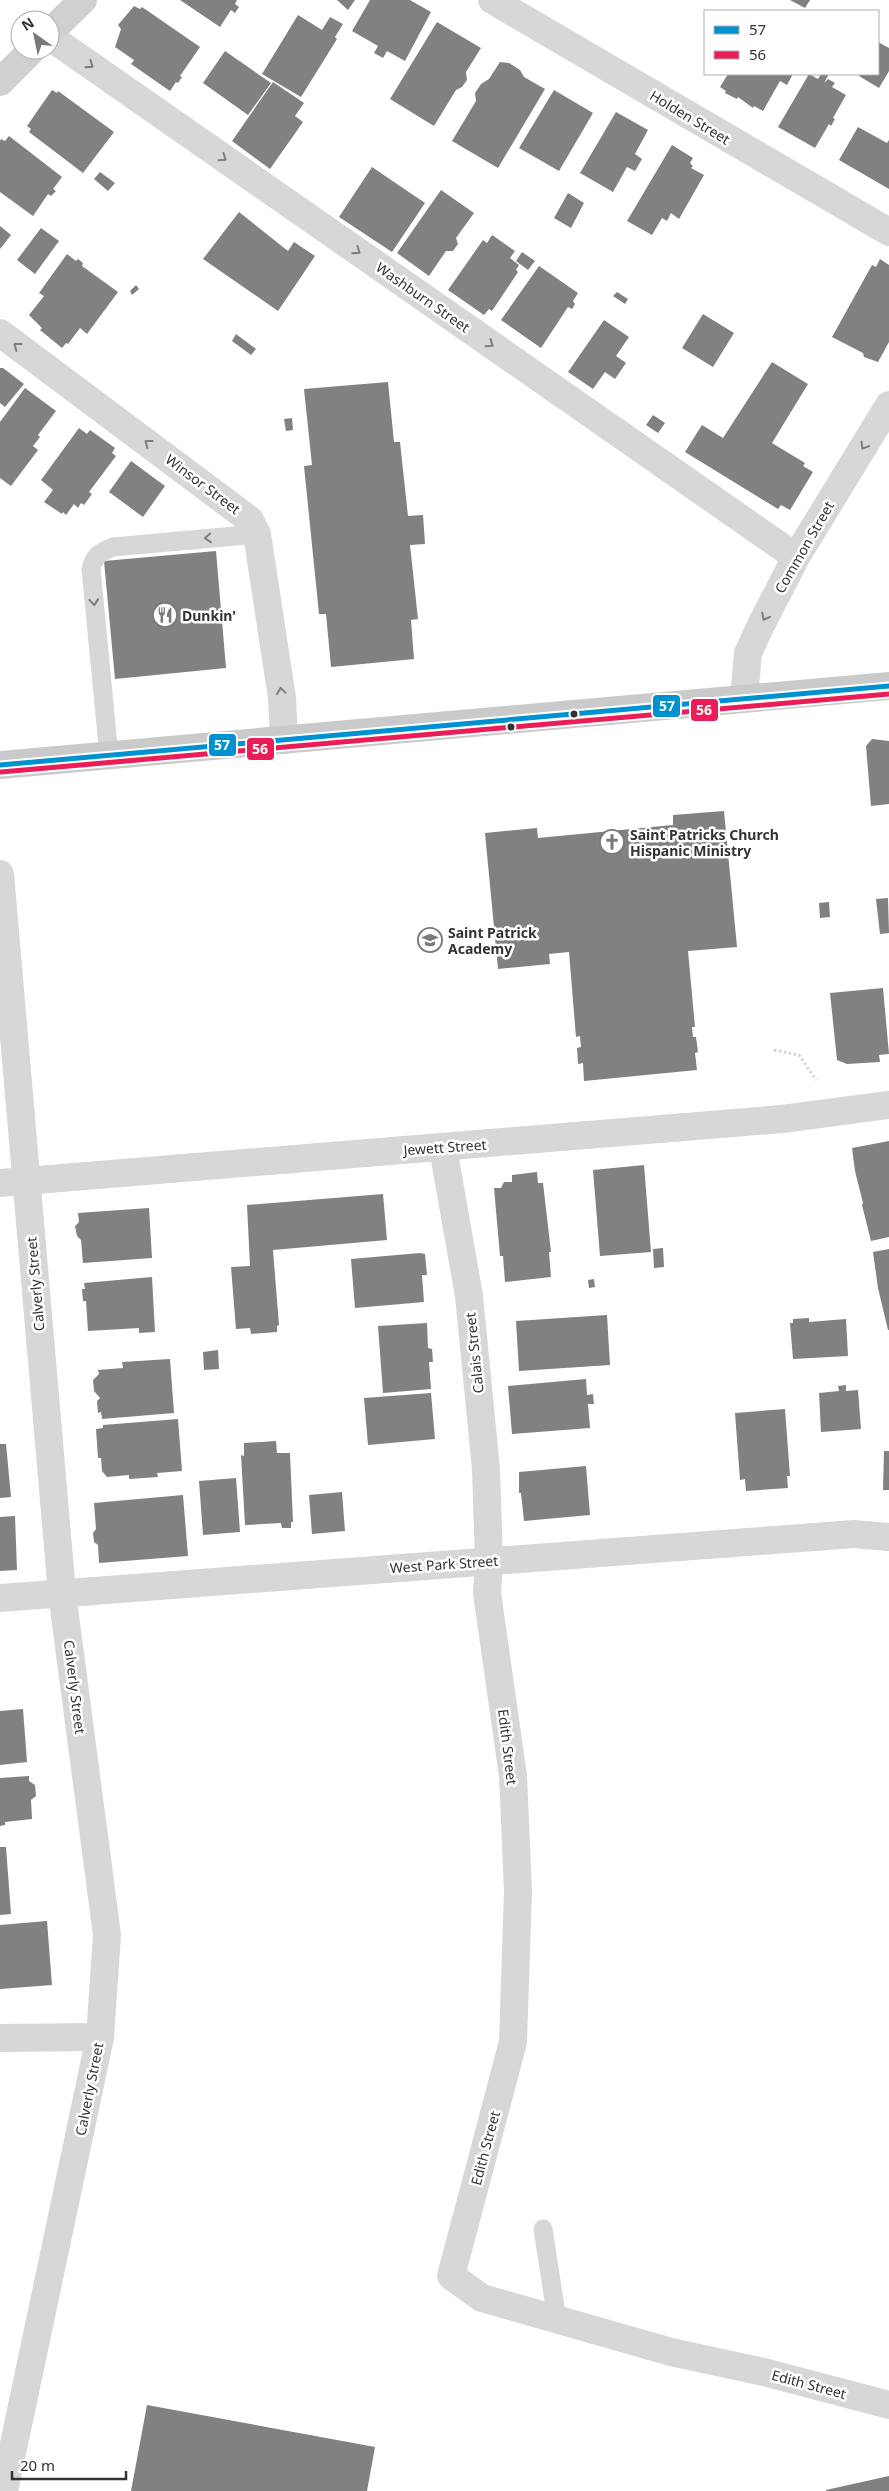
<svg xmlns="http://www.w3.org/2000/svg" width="889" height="2491" viewBox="0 0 889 2491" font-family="'Noto Sans',sans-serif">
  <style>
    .building { fill: #818181 }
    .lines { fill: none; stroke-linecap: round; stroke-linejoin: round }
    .path { stroke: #d6d6d6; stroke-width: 3; stroke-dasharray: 2.5 2.5; stroke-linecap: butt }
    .service { stroke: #d7d7d7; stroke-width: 19 }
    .minor { stroke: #d7d7d7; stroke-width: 28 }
    .tertiary { stroke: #d7d7d7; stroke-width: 28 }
    .secondary { stroke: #d0d0d0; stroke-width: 28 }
    .primary { stroke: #cacaca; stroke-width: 28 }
    .bus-1-casing { stroke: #fff; stroke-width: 9 }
    .bus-2-casing { stroke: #fff; stroke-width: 9 }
    .bus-1 { stroke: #0092d0; stroke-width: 5 }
    .bus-2 { stroke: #ea1d57; stroke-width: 5 }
    .oneway { stroke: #7d7d7d }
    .bus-dot { fill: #333; stroke: #fff; stroke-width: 2 }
    .labels { text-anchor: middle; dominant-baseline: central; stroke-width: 5; stroke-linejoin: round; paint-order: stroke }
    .street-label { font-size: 14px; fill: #333; stroke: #fff }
    .poi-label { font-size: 14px; font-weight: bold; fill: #333; stroke: #fff; text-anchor: start }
    .line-badge { stroke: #fff; stroke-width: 2 }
    .badge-label { font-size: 14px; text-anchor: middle; font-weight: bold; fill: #fff }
  </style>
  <rect width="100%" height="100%" fill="#fff"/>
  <path class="building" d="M180,0H237L235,4L239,7L235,13L231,10L220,27Z
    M337,0H355L348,10Z
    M370,0H410L431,12L405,61L387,51L383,58L374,53L378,46L352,31Z
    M790,0H810L805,8Z
    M134,6L140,9L142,7L200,47L180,76L182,77L178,83L176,82L170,91L131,64L134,60L115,47L121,29L118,25Z
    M298,15L322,30L330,17L343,24L335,37L337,39L301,97L262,74Z
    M437,22L481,48L466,72L467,80L462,87L456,90L434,126L390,99Z
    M878,42L889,48V71L879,88L859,76L860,74H878Z
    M225,51L271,83L248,115L203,83Z
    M500,62L509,63L520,70L524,77L545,89L498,168L452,141L476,101L475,93L481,84L489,79Z
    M728,74H793L787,85L780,81L763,111L754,106L753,108L738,97L737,99L725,93L726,91L720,87Z
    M809,74L818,79L821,74H829L824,83L828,79L835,83L832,87L846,95L833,118L835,119L831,126L829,124L815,148L778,127Z
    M273,82L304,103L295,116L303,122L270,169L232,141Z
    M52,90L57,93L58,91L114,132L83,173L29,132L31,129L27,126Z
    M554,90L593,113L559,171L519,148Z
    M616,112L648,130L635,154L642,159L635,171L627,167L613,192L580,173Z
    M858,127L887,143L889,140V189L839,160Z
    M9,136L62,177L53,189L56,191L51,196L48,194L33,216L0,192V141L1,139L5,141Z
    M672,145L693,158L690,163L693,166L691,168L704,175L679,219L671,213L667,221L662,218L652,235L627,221Z
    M372,167L425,203L392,252L339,217Z
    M100,172L115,183L108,191L94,179Z
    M441,190L474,213L456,238L458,244L453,251H446L429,276L397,253Z
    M568,193L584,203L571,228L554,218Z
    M239,212L288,251L294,242L315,256L278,311L203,259Z
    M0,226L11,235L0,249Z
    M41,228L59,241L35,274L17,260Z
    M492,235L515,251L510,258L519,265L516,270L518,272L492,311L489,309L484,315L448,290L483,240L487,243Z
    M522,252L535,261L528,270L516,261Z
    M67,254L76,261L78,259L83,263L82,266L118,292L87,334L80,328L68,344L66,343L62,348L40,330L42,328L29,315L44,296L39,293Z
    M880,259L889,265V342L878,362L864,357L863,353L832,337L872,265L876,267Z
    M539,266L578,293L573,301L575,304L572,309L568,307L541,348L501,320Z
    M136,285L139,289L132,295L130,291Z
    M617,292L628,299L625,304L613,296Z
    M703,314L734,333L713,367L682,348Z
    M604,320L629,337L616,356L626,363L615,379L605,372L593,389L568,372Z
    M236,334L256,349L251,355L232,341Z
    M772,362L808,384L772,443L805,463L803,466L813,472L790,510L781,505L778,509L685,452L702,425L723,438Z
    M0,368H3L24,384L5,407L0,403Z
    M388,382L394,442H400L408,516L423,515L425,544L410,545L418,619L411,620L414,659L331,667L326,614H319L304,466L312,465L304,389Z
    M25,388L56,411L38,435L40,437L33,446L38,450L11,486L0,478V422Z
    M653,415L665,423L658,433L646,425Z
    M292,418L293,430L286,431L284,419Z
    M79,428L87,434L90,430L115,448L112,453L116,456L89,492L92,494L84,505L81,503L78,508L74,504L66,515L63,512L62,514L44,502L53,490L41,480Z
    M131,461L165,486L143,517L109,492Z
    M216,551L226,668L115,679L104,561Z
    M872,739L889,741V804L871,806L866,746Z
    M724,811L737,947L688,951L695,1027H692L693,1037H696L698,1052L695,1053L697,1070L584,1081L583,1063L578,1064L577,1048L581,1047L580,1036L576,1037L569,952L549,954L550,964L498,969L485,833L537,828L538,838L673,825V815Z
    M888,898L889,933L880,934L876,899Z
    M829,902L830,917L820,918L819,903Z
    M883,988L889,1054L879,1055L880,1062L847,1064L837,1060L830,993Z
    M889,1141V1237L871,1241L862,1205L863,1203L855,1171L852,1148Z
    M644,1165L651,1252L600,1256L593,1170Z
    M537,1172L538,1183H543L551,1252H549L551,1277L505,1282L503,1256H500L494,1188H501L504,1182H512V1175Z
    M383,1194L387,1240L273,1250L279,1325L277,1326V1332L251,1334L250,1328L236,1329L231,1267L250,1266L247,1205Z
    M149,1208L152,1258L83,1263L81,1240L77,1236L75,1226L79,1222L78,1213Z
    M663,1248L664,1267L654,1268L653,1249Z
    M889,1249V1330H888L878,1288L873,1252Z
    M420,1253L425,1254L427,1275H422L424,1302L355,1308L351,1259Z
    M152,1277L155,1332L139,1333V1328L88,1331L86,1301H83L82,1289H85L84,1283Z
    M594,1279L595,1287L589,1288L588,1280Z
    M607,1315L610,1365L519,1371L516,1321Z
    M809,1318V1322L846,1319L848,1356L793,1359L790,1323H793V1319Z
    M427,1323L428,1348L432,1349L433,1362H429L431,1389L383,1393L378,1326Z
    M218,1350L219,1369L204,1370L203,1352Z
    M170,1359L174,1413L102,1419L101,1412L98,1413L97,1401L100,1398L94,1391L93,1380L99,1374L98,1370L123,1368L122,1362Z
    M586,1379L587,1395L593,1394L594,1404H588L590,1428L512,1434L508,1386Z
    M846,1385V1391L858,1390L861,1429L821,1432L819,1393L839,1391L838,1386Z
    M431,1393L435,1439L368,1445L364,1398Z
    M785,1409L790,1476H787L788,1488L746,1491L745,1479L740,1480L735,1413Z
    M178,1419L182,1471L157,1473L158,1477L129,1479V1475L107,1477L102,1471L101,1458H98L96,1429L103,1428V1425Z
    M276,1441L277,1453H290L293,1522H291V1528H282L281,1523L245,1525L241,1455L244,1456V1443Z
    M0,1444H6L11,1497L0,1498Z
    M884,1451H889V1490H883Z
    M586,1466L590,1515L524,1521L521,1493H519V1472Z
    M236,1478L240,1532L203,1535L199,1481Z
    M342,1492L345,1531L312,1534L309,1495Z
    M183,1495L188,1556L99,1563L98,1545L94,1542L93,1533L96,1529L94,1503Z
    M15,1516L17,1570L0,1571V1517Z
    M23,1709L27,1762L0,1765V1711Z
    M29,1776V1781L35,1785L36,1796L31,1800L32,1819L5,1822V1825L0,1826V1778Z
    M0,1847H6L11,1914L0,1915Z
    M47,1921L52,1985L0,1989V1925Z
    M147,2405L375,2447L367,2491H131Z
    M889,2476V2491H826V2490Z"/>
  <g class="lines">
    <path class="path" d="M774,1050L799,1055L816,1080"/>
    <path class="service" d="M109,756L91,569C94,556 100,552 113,547L257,534
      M543,2229L557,2320"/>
    <path class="minor" d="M492,0L889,232
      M50,37L796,557
      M0,333L250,520L257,534L282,698L284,740
      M744,698L748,653L761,625L796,557L889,405
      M443,1148L469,1296L486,1469L489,1561L487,1593L513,1776L518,1891L513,2042L451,2276L482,2298L671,2352L764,2372L889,2405
      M0,1183L782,1119L889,1105
      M0,1598L854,1534L889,1537
      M0,2038L100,2037"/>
    <path class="tertiary" d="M0,874L62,1593L107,1935L100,2037L4,2491"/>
    <path class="secondary" d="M50,32L83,0
      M0,82L32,50"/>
    <path class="primary" d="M0,765L889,686"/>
    <defs>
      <path id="bus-1" d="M0,765L889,686"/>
      <path id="bus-2" d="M1,772L889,694"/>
    </defs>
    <use href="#bus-1" class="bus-1-casing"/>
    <use href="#bus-2" class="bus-2-casing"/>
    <use href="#bus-1" class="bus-1"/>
    <use href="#bus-2" class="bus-2"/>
  </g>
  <defs><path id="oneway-chevron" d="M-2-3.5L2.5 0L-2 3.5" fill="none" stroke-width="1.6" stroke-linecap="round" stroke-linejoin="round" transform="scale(1.25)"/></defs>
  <g class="oneway">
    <use href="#oneway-chevron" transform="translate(90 65) rotate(35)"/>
    <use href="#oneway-chevron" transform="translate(223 158) rotate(35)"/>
    <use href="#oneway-chevron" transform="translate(357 251) rotate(35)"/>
    <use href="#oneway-chevron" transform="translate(490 344) rotate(35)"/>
    <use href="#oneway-chevron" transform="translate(17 346) rotate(-143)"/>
    <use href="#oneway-chevron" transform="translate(148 443) rotate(-143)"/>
    <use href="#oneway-chevron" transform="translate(864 446) rotate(121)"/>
    <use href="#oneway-chevron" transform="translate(208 538) rotate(175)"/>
    <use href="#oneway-chevron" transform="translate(94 602) rotate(85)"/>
    <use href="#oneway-chevron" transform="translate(765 617) rotate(118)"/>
    <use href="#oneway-chevron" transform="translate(281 691) rotate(-98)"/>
  </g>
  <defs>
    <symbol id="restaurant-ring" viewBox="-11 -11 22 22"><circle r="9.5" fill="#fff" stroke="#7a7a7a" stroke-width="1.5"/><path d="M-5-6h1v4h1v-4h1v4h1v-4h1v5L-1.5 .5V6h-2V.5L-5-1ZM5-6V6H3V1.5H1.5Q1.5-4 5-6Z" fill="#7a7a7a"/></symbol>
    <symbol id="church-ring" viewBox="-11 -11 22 22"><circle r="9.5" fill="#fff" stroke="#7a7a7a" stroke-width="1.5"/><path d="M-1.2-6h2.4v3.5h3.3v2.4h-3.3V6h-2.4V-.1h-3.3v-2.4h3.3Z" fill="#7a7a7a"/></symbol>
    <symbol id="school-ring" viewBox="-11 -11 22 22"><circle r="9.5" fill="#fff" stroke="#7a7a7a" stroke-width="1.5"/><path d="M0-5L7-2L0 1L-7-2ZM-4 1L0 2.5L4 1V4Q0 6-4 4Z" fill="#7a7a7a"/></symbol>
  </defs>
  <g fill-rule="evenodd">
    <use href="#restaurant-ring" x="151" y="601" width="28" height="28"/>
    <use href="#church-ring" x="598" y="828" width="28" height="28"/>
    <use href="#school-ring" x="416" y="926" width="28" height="28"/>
  </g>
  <g class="bus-dot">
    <circle cx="574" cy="714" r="4.5"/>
    <circle cx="511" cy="727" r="4.5"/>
  </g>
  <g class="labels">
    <g class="street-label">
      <text transform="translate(690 117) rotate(31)">Holden Street</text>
      <text transform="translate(423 297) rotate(35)">Washburn Street</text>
      <text transform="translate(203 484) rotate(37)">Winsor Street</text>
      <text transform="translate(804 547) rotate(-60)">Common Street</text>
      <text transform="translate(445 1147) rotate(-4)">Jewett Street</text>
      <text transform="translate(35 1284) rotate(-95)">Calverly Street</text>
      <text transform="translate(474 1353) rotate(-96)">Calais Street</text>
      <text transform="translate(444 1564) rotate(-4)">West Park Street</text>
      <text transform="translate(75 1687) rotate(83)">Calverly Street</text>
      <text transform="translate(508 1747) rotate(83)">Edith Street</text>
      <text transform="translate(89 2089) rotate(-79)">Calverly Street</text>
      <text transform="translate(485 2148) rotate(-75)">Edith Street</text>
      <text transform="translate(809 2384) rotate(15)">Edith Street</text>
    </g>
    <g class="poi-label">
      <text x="182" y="615">Dunkin'</text>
      <text x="630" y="834">Saint Patricks Church<tspan x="630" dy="16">Hispanic Ministry</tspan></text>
      <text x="448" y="932">Saint Patrick<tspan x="448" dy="16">Academy</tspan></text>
    </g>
  </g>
  <g class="line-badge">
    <rect x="652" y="694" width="29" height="24" rx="5" fill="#0092d0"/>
    <rect x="690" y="698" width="29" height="24" rx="5" fill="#ea1d57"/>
    <rect x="208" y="733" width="29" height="24" rx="5" fill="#0092d0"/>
    <rect x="246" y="737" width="29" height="24" rx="5" fill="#ea1d57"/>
  </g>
  <g class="badge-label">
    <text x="667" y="711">57</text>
    <text x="704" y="715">56</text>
    <text x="222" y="750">57</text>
    <text x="260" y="754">56</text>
  </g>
  <rect x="704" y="10" width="175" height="65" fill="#ffffff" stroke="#adadad"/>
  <rect x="714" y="26" width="25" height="8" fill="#0092d0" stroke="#adadad"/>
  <text x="749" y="35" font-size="15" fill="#333333">57</text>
  <rect x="714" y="51" width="25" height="8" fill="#ea1d57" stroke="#adadad"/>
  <text x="749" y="60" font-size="15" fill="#333333">56</text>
  <g transform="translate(35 35) rotate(327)"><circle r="24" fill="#ffffff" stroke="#adadad"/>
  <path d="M0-4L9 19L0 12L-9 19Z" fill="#7a7a7a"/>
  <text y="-8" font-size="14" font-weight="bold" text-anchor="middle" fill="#333333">N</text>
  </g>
  <path d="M12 2471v8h114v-8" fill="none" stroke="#333333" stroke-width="2.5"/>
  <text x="20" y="2471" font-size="15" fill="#333333" stroke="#ffffff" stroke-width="4" paint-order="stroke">20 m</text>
</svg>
